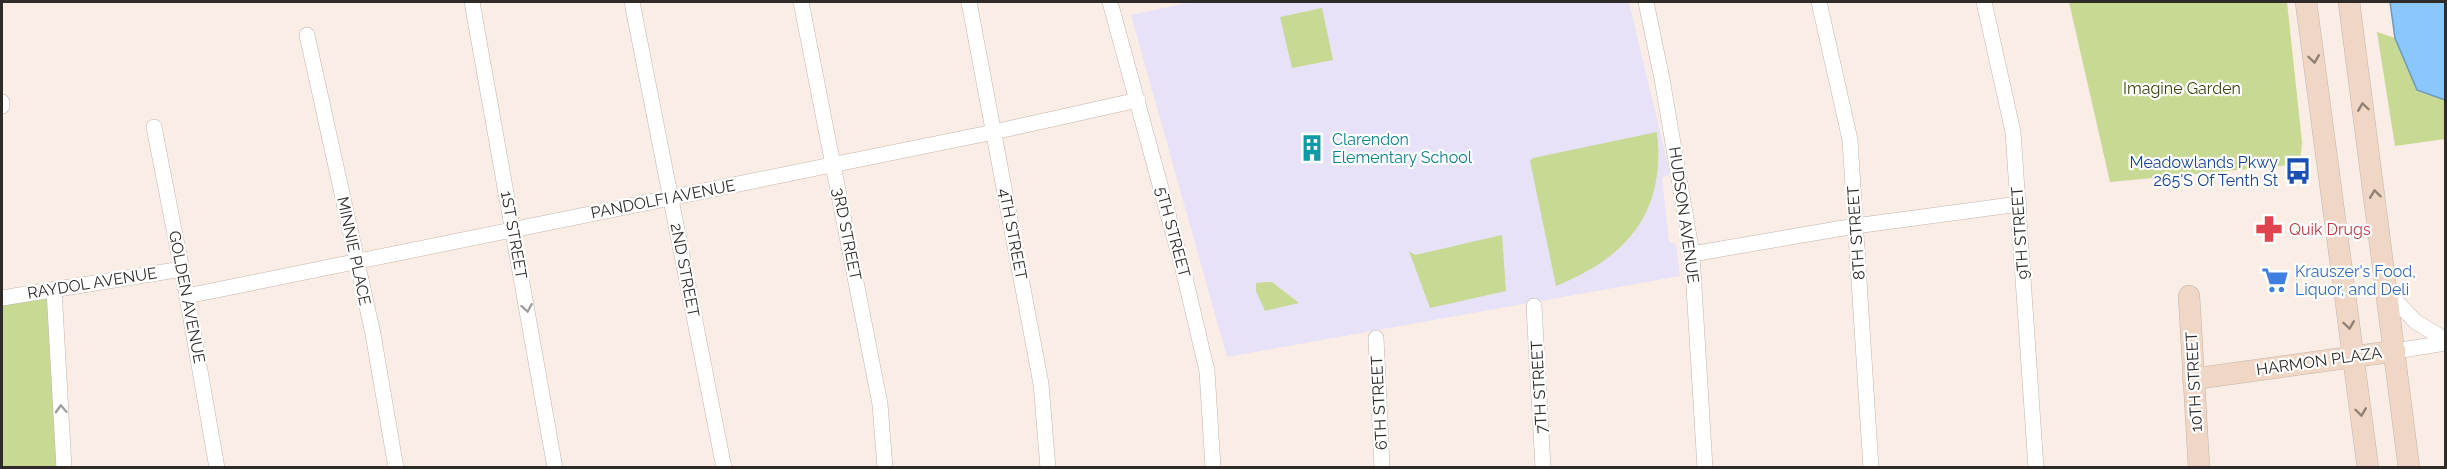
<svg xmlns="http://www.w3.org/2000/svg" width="2447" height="469" viewBox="0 0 2447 469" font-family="Raleway,sans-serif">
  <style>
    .education { fill: #e7e2f8 }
    .green { fill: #c8d993 }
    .water { fill: #89c7fd; stroke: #6e98bd; stroke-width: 1.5 }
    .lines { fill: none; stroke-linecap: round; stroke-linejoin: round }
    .street-casing { stroke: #c1b5ad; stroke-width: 16 }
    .secondary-casing { stroke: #c1b5ad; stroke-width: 22 }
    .street { stroke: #fff; stroke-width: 15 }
    .secondary { stroke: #f0d6c4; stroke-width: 21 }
    .oneway { stroke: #908076 }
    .oneway2 { stroke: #a1a09e }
    .labels { text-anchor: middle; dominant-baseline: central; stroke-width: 4.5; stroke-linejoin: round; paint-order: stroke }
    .park-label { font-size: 16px; fill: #39430b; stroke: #fff }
    .culture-label { font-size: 16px; fill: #0d838f; stroke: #fff; text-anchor: start }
    .transit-label { font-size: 16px; fill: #164399; stroke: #fff; text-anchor: end }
    .street-label { font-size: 16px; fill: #2f2b28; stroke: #fff }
    .health-label { font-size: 16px; fill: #be3a42; stroke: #fff; text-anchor: start }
    .shop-label { font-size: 16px; fill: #366cbe; stroke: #fff; text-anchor: start }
  </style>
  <rect width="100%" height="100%" fill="#f9ede5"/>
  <path class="education" d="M1192,2H1629L1670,174L1662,178L1669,242L1676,244L1680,276L1227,357L1131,15Z"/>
  <path class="green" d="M2069,2H2287L2302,142L2300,164L2110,182Z
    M1322,8L1333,60L1292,68L1280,17Z
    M2377,32L2395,38L2417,90L2445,100V139L2395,146Z
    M1657,132C1666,212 1628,257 1556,286L1530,161L1533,158Z
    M1502,235L1506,291L1430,308L1409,251L1415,255Z
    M1269,282H1272L1299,303L1265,311L1256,291V283Z
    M51,295L63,467L2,468V303Z"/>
  <path class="water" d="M2390,2H2445V100L2417,90L2395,38Z"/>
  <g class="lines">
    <defs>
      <path id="street" d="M472,2L555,468
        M632,2L724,468
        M801,2L880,404L885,468
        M969,2L1041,384L1048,468
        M1110,2L1183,269L1207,371L1213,468
        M1646,2L1662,79L1692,254L1705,468
        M1819,2L1850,140L1871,468
        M1984,2L2013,132L2036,468
        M307,35L373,334L396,468
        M2,102V106
        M154,127L187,296L217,468
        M1692,254L1855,226L2019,204
        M54,289L64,468
        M2388,293L2416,322L2446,340
        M187,296L994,132L1138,100
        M2,298L182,269
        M1534,306L1543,468
        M1376,338L1382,468
        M2395,351L2446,343"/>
      <path id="secondary" d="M2306,2L2368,468
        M2349,2L2409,468
        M2189,296L2199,468
        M2193,379L2395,351"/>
    </defs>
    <use href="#street" class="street-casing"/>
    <use href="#secondary" class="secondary-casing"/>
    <use href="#street" class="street"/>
    <use href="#secondary" class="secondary"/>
  </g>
  <defs><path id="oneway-chevron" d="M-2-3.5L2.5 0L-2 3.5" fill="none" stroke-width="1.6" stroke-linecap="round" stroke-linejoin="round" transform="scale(1.5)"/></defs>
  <g class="oneway">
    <use href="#oneway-chevron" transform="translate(2314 59) rotate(82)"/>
    <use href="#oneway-chevron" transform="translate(2363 107) rotate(-98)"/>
    <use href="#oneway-chevron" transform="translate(2375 194) rotate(-97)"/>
    <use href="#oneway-chevron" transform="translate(2349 325) rotate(82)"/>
    <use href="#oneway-chevron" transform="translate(2361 412) rotate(82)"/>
  </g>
  <g class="oneway2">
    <use href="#oneway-chevron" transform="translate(527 308) rotate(80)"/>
    <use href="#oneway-chevron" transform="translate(61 409) rotate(-93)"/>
  </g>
  <defs>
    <symbol id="building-bare" viewBox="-9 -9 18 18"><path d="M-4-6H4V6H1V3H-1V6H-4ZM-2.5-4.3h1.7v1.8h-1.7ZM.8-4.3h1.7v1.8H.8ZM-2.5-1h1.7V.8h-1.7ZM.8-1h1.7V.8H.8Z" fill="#0f9aa8" stroke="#fff" stroke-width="2.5" paint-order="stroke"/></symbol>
    <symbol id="bus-bare" viewBox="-9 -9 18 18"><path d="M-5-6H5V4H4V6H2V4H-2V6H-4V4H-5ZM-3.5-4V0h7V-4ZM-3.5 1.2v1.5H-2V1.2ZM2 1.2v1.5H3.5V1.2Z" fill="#1a4fb4" stroke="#fff" stroke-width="2.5" paint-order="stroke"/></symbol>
    <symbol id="pharmacy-bare" viewBox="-9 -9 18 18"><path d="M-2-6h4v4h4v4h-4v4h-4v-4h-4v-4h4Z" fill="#e0444e" stroke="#fff" stroke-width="2.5" paint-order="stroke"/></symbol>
    <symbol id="supermarket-bare" viewBox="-9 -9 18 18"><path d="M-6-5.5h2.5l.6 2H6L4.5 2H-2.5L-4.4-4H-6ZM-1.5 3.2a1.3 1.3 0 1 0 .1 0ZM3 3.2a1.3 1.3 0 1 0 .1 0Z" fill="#3f7fe0" stroke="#fff" stroke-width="2.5" paint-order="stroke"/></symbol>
  </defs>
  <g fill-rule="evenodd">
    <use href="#building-bare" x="1293" y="129" width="38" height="38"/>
    <use href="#bus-bare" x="2279" y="152" width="38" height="38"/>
    <use href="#pharmacy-bare" x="2250" y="210" width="38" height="38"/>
    <use href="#supermarket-bare" x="2256" y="261" width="38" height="38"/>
  </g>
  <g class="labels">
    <g class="park-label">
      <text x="2182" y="88">Imagine Garden</text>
    </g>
    <g class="culture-label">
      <text x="1332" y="139">Clarendon<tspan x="1332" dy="18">Elementary School</tspan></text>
    </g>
    <g class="transit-label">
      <text x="2278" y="162">Meadowlands Pkwy<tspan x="2278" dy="18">265'S Of Tenth St</tspan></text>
    </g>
    <g class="street-label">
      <text transform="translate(663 199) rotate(-11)">PANDOLFI AVENUE</text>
      <text transform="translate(1684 215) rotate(82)">HUDSON AVENUE</text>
      <text transform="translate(1173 232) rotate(75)">5TH STREET</text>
      <text transform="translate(1856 233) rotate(-94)">8TH STREET</text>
      <text transform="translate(2020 233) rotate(-94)">9TH STREET</text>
      <text transform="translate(847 234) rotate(79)">3RD STREET</text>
      <text transform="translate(1013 234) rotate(79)">4TH STREET</text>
      <text transform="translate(514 235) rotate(80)">1ST STREET</text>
      <text transform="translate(354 251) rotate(78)">MINNIE PLACE</text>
      <text transform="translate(685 270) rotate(79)">2ND STREET</text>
      <text transform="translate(92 283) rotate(-9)">RAYDOL AVENUE</text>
      <text transform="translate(187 297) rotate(79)">GOLDEN AVENUE</text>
      <text transform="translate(2319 361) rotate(-8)">HARMON PLAZA</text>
      <text transform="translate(2194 382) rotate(-93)">10TH STREET</text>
      <text transform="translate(1539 387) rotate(-93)">7TH STREET</text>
      <text transform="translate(1379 403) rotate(-93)">6TH STREET</text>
    </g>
    <g class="health-label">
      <text x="2289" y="229">Quik Drugs</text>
    </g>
    <g class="shop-label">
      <text x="2295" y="271">Krauszer's Food,<tspan x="2295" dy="18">Liquor, and Deli</tspan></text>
    </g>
  </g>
  <rect width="2447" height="469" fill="none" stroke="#2f2b28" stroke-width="6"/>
</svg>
